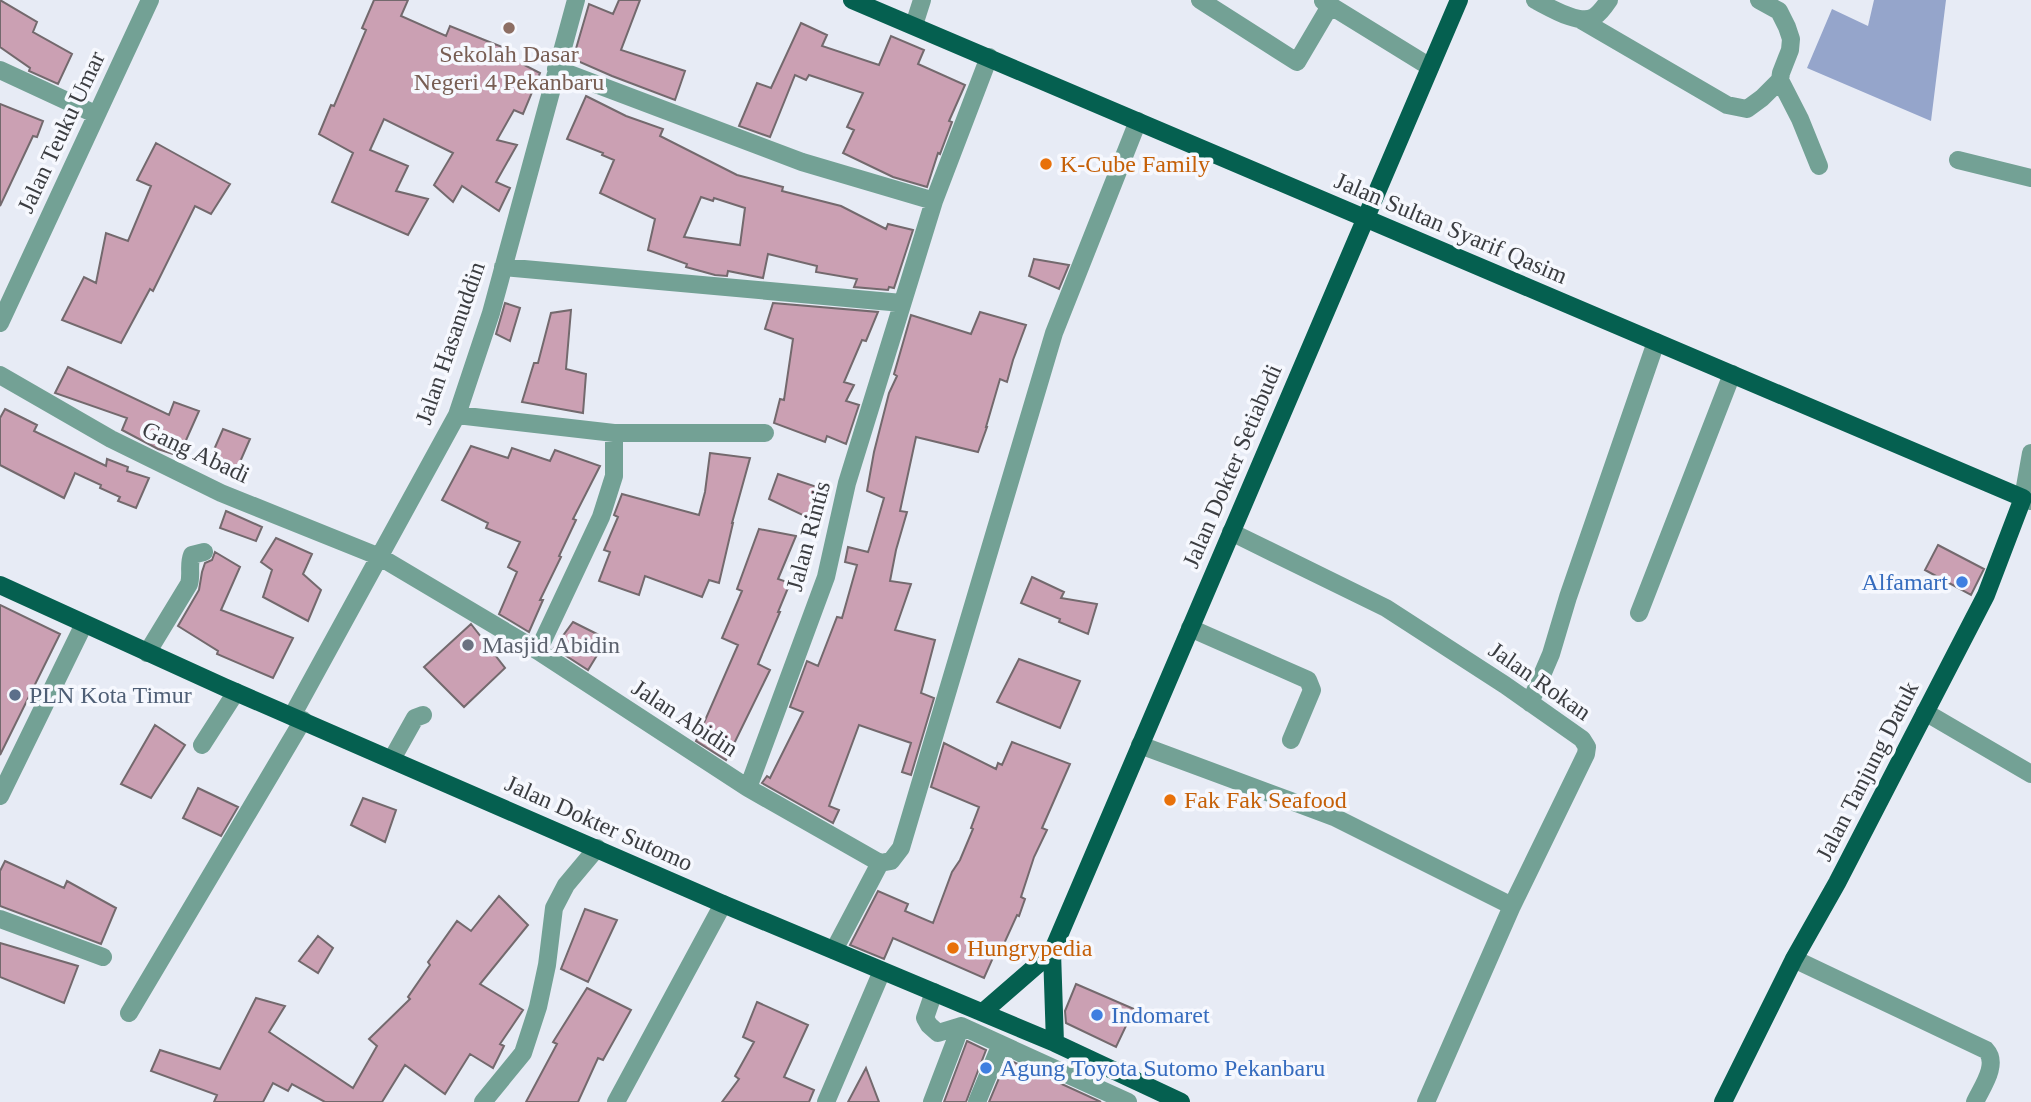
<svg xmlns="http://www.w3.org/2000/svg" width="2031" height="1102" viewBox="0 0 2031 1102" font-family="Georgia,serif">
  <style>
    .forest { fill: #95a5cb }
    .building { fill: #cba0b3; stroke: #73696d; stroke-width: 2; fill-rule: evenodd }
    .lines { fill: none; stroke-linecap: round; stroke-linejoin: round }
    .minor { stroke: #73a195; stroke-width: 18 }
    .major { stroke: #056050; stroke-width: 18 }
    .education-dot { fill: #8d6e63; stroke: #f6f8fe; stroke-width: 2.5 }
    .food-dot { fill: #e8710a; stroke: #f6f8fe; stroke-width: 2.5 }
    .shop-dot { fill: #3f7fe0; stroke: #f6f8fe; stroke-width: 2.5 }
    .worship-dot { fill: #6b7280; stroke: #f6f8fe; stroke-width: 2.5 }
    .service-dot { fill: #5c6f8a; stroke: #f6f8fe; stroke-width: 2.5 }
    .labels { text-anchor: middle; dominant-baseline: central; stroke-width: 7; stroke-linejoin: round; paint-order: stroke }
    .education-label { font-size: 24px; fill: #785e54; stroke: #f6f8fe }
    .street-label { font-size: 24px; fill: #3b3d41; stroke: #f6f8fe }
    .food-label { font-size: 24px; fill: #c56008; stroke: #f6f8fe; text-anchor: start }
    .shop-label { font-size: 24px; fill: #366cbe; stroke: #f6f8fe; text-anchor: start }
    .worship-label { font-size: 24px; fill: #5b616d; stroke: #f6f8fe; text-anchor: start }
    .service-label { font-size: 24px; fill: #4e5e75; stroke: #f6f8fe; text-anchor: start }
  </style>
  <rect width="100%" height="100%" fill="#e7ebf5"/>
  <path class="forest" d="M1874,0H1946L1931,121L1807,68L1832,9L1868,26Z"/>
  <path class="building" d="M0,0L37,22L33,32L72,54L58,84L29,71L30,68L0,47Z
    M374,0H408L401,16L446,36L450,26L487,41L510,50L507,56L540,73L523,114L514,110L497,140L517,145L496,182L510,188L499,211L462,186L453,202L434,185L453,153L384,119L370,150L408,166L396,191L428,199L408,235L332,202L353,153L319,134L331,105L334,106L366,30L362,28Z
    M619,0H640L621,50L685,71L675,100L612,76L573,59L589,4L613,14Z
    M801,23L827,35L822,46L879,65L891,36L924,50L918,64L965,85L949,121L952,122L940,154L938,153L927,187L893,177L843,153L854,130L847,127L863,93L809,75L806,80L795,75L770,137L739,126L757,83L771,88Z
    M586,96L626,116L663,129L660,136L737,175L783,187L782,191L841,206L886,229L888,224L913,230L894,288L889,287L888,290L854,287L857,279L816,272L817,266L768,254L763,278L728,271L727,276L715,275L686,267L687,264L648,250L655,219L600,193L614,160L602,155L603,153L567,139ZM701,197L713,201L714,198L745,208L740,245L684,237Z
    M0,104L43,121L37,137L33,136L0,206Z
    M156,143L230,184L211,214L195,206L153,291L150,289L121,343L62,320L84,277L96,283L106,233L128,241L151,186L137,180Z
    M1034,259L1069,265L1059,289L1029,276Z
    M505,303L520,308L510,341L496,334Z
    M773,303L878,312L866,341L862,340L844,382L854,385L846,401L859,405L846,444L827,436L825,442L774,423L780,399L784,400L793,339L765,329Z
    M571,310L566,369L586,374L583,413L522,402L534,363H538L551,313Z
    M980,312L1026,325L1013,360L1007,382L1000,379L986,427H987L978,452L916,437L900,511L907,512L896,550L890,581L911,584L895,630L935,640L921,693L934,698L911,775L902,772L911,743L859,725L829,806L839,810L833,823L762,783L767,776L770,778L803,712L790,707L807,661L818,666L837,617L842,618L857,565L845,562L848,547L868,552L870,546L884,498L867,491L874,452L889,393L897,376L894,374L911,315L971,334Z
    M68,367L169,415L174,402L199,411L179,456L158,449L122,430L127,418L55,393Z
    M5,409L37,425L34,431L106,466L107,459L128,467L127,471L149,478L136,508L118,501L120,497L100,488L101,485L75,473L64,498L0,465V418Z
    M223,429L250,439L233,478L206,468Z
    M471,446L508,458L512,448L550,461L555,450L600,466L573,519L576,520L559,556L561,557L540,600H543L529,632L499,614L517,572L508,567L520,542L486,528L488,523L442,500Z
    M710,453L750,458L732,523H733L719,583L709,580L702,597L645,576L639,595L599,581L610,552L604,550L618,517L614,515L622,494L699,515L705,492Z
    M778,474L823,489L811,519L769,499Z
    M226,511L262,527L256,541L220,528Z
    M759,529L796,536L778,579L790,583L778,612H780L758,664L770,670L726,760L696,741L738,645L722,638L742,591L737,589Z
    M276,538L312,554L303,574L321,590L308,621L263,597L272,570L261,562Z
    M1938,545L1984,569L1971,595L1925,570Z
    M215,552L240,567L221,610L293,638L273,678L217,654L218,651L178,626L199,590L202,572L205,563L212,560Z
    M1032,577L1064,592L1061,598L1097,604L1088,634L1059,622L1060,619L1021,603Z
    M0,605L60,634L0,755Z
    M573,622L607,639L588,670L554,648Z
    M471,624L505,668L464,707L424,667Z
    M1019,659L1080,681L1060,728L997,702Z
    M155,725L185,745L151,798L121,784Z
    M1012,742L1070,764L1042,828L1047,830L1034,857L1021,897L1025,899L1019,916L1017,915L1003,946L999,944L984,978L893,938L884,959L850,945L878,891L908,904L905,911L933,923L952,872L960,860L973,829L971,828L979,807L931,787L944,743L996,769L998,763L1002,765Z
    M198,788L238,807L221,836L183,818Z
    M363,798L396,810L385,842L351,825Z
    M5,861L64,888L67,881L116,908L101,944L0,906V871Z
    M499,896L528,925L480,984L523,1010L500,1044L504,1046L493,1068L470,1054L445,1094L405,1065L382,1102H325L292,1084L288,1091L273,1083L263,1102H214L217,1095L151,1071L160,1050L220,1069L256,998L285,1006L269,1032L353,1088L377,1046L369,1039L410,999L408,997L430,965L428,962L457,921L471,931Z
    M585,909L617,920L588,982L561,969Z
    M318,936L333,948L318,973L299,961Z
    M0,943L78,966L64,1003L0,977Z
    M1076,984L1134,1009L1116,1047L1066,1023L1065,1011Z
    M587,988L631,1010L603,1060L598,1058L578,1102H526L557,1044L553,1042Z
    M757,1002L808,1025L784,1077L814,1090L809,1102H722L739,1079L735,1076L754,1042L743,1037Z
    M967,1041L986,1050L966,1102H944Z
    M1007,1059L1101,1102H989Z
    M866,1068L879,1102H848Z"/>
  <g class="lines">
    <path class="minor" d="M1200,0L1297,62L1330,6
      M1535,0C1549,7 1579,26 1594,17C1600,13 1605,6 1609,0
      M1759,0L1779,11L1787,27L1791,39L1790,50L1781,73L1780,80L1800,119L1819,166
      M1323,1L1430,67
      M1581,20L1727,105L1747,109L1762,98L1780,80
      M914,25L922,0
      M556,69L802,162L934,201
      M0,70L95,114
      M1958,160L2031,178
      M503,267L902,303
      M0,323L150,0
      M0,375L111,439L221,493L380,557L538,651L748,788
      M457,415L614,433H765
      M2031,453L2023,498L2031,501
      M1231,532L1386,608L1505,685L1582,739L1587,747L1586,754L1512,906L1426,1102
      M1639,613L1732,374
      M1190,628L1308,680L1312,690L1291,740
      M538,651L601,517L614,476V433
      M147,653L189,584C192,574 188,565 192,555L204,552
      M1530,703L1551,654L1568,597L1656,342
      M1925,712L2031,774
      M292,716L457,415L491,313L576,0
      M202,745L236,692
      M1140,745L1334,817L1512,906
      M392,759L415,718L423,715
      M0,796L84,624
      M880,863L891,861L901,848L1054,333L1138,121
      M0,919L103,957
      M834,950L880,863L748,788L826,577L847,483L934,201L989,57
      M1794,959L1986,1050C1999,1064 1982,1087 1975,1102
      M934,992L925,1018L929,1025L938,1033L961,1026L1128,1102
      M129,1013L303,720
      M483,1102L523,1053L538,1007L547,965L554,908L566,885L597,848
      M616,1102L723,904
      M826,1102L882,971
      M932,1102L961,1026
      M977,1102L1001,1044"/>
    <path class="major" d="M852,0L2023,498L1986,595L1837,883L1794,959L1723,1102
      M0,585L224,687L723,904L1055,1043L1181,1102
      M983,1012L1052,952
      M1055,1043L1052,952L1459,0"/>
  </g>
  <circle class="education-dot" cx="509" cy="28" r="7"/>
  <g class="food-dot">
    <circle cx="1046" cy="164" r="7"/>
    <circle cx="1170" cy="800" r="7"/>
    <circle cx="953" cy="948" r="7"/>
  </g>
  <g class="shop-dot">
    <circle cx="1962" cy="582" r="7"/>
    <circle cx="1097" cy="1015" r="7"/>
    <circle cx="986" cy="1068" r="7"/>
  </g>
  <circle class="worship-dot" cx="468" cy="645" r="7"/>
  <circle class="service-dot" cx="15" cy="695" r="7"/>
  <g class="labels">
    <g class="education-label">
      <text x="509" y="54">Sekolah Dasar<tspan x="509" dy="28">Negeri 4 Pekanbaru</tspan></text>
    </g>
    <g class="street-label">
      <text transform="translate(61 132) rotate(-65)">Jalan Teuku Umar</text>
      <text transform="translate(1451 228) rotate(23)">Jalan Sultan Syarif Qasim</text>
      <text transform="translate(450 343) rotate(-71)">Jalan Hasanuddin</text>
      <text transform="translate(196 452) rotate(25)">Gang Abadi</text>
      <text transform="translate(1232 466) rotate(-67)">Jalan Dokter Setiabudi</text>
      <text transform="translate(808 536) rotate(-75)">Jalan Rintis</text>
      <text transform="translate(1540 681) rotate(35)">Jalan Rokan</text>
      <text transform="translate(685 718) rotate(33)">Jalan Abidin</text>
      <text transform="translate(1867 771) rotate(-63)">Jalan Tanjung Datuk</text>
      <text transform="translate(599 823) rotate(24)">Jalan Dokter Sutomo</text>
    </g>
    <g class="food-label">
      <text x="1060" y="164">K-Cube Family</text>
      <text x="1184" y="800">Fak Fak Seafood</text>
      <text x="967" y="948">Hungrypedia</text>
    </g>
    <g class="shop-label">
      <text x="1948" y="582" text-anchor="end">Alfamart</text>
      <text x="1111" y="1015">Indomaret</text>
      <text x="1000" y="1068">Agung Toyota Sutomo Pekanbaru</text>
    </g>
    <g class="worship-label">
      <text x="482" y="645">Masjid Abidin</text>
    </g>
    <g class="service-label">
      <text x="29" y="695">PLN Kota Timur</text>
    </g>
  </g>
</svg>
